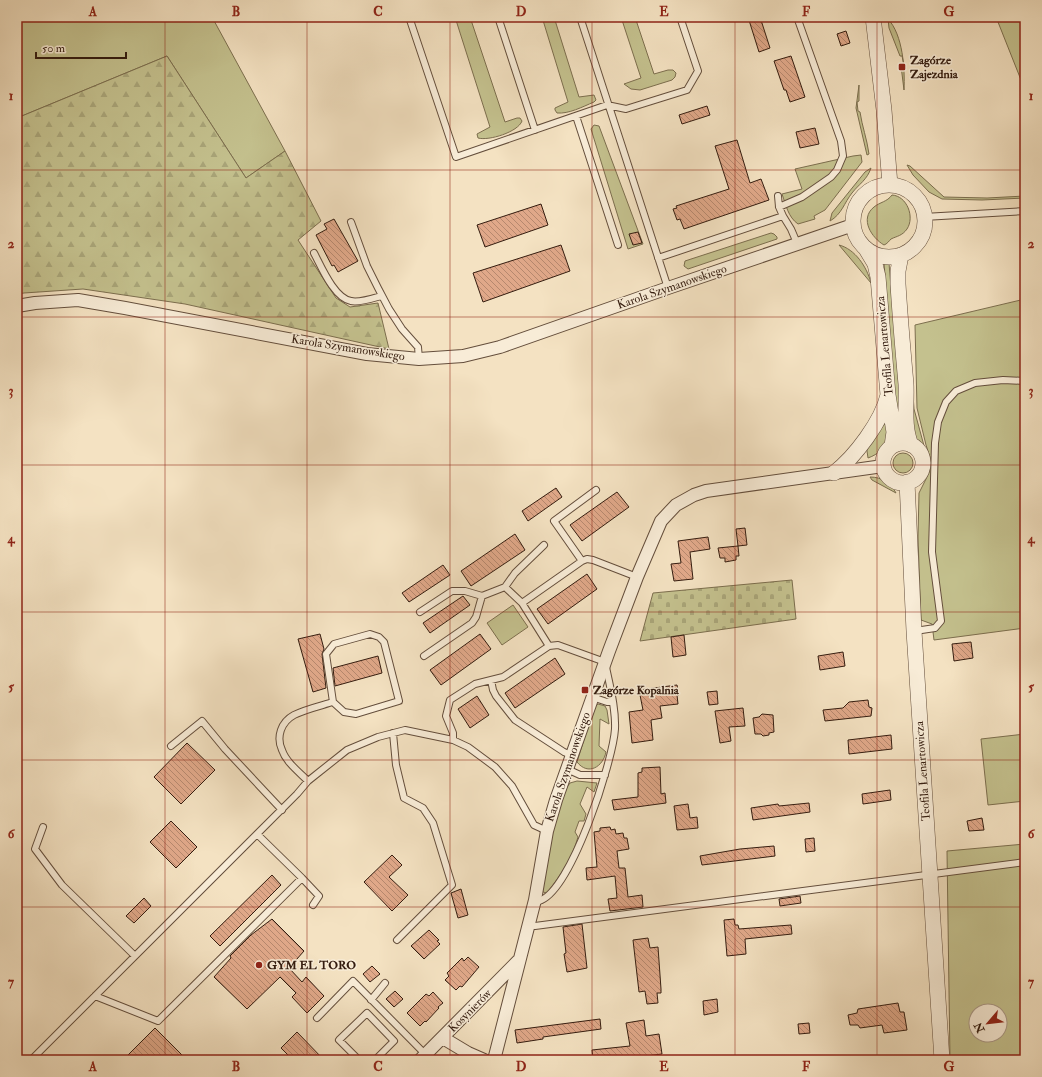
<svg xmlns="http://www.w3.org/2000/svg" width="1042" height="1077" viewBox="0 0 1042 1077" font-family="'IM FELL Double Pica',serif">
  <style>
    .green { fill: #c4c18e; stroke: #7c6e4e; fill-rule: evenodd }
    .forest { fill: url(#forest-firs); stroke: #7c6e4e }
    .cemetery { fill: url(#cemetery-stones); stroke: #7c6e4e }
    .building { fill: url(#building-back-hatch); stroke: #341c0f }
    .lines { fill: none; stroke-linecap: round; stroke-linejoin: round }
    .service-casing { stroke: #644e3c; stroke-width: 8 }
    .minor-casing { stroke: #644e3c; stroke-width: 14 }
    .tertiary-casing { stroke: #644e3c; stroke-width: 16 }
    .service { stroke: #f8ecd7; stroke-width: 6 }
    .minor { stroke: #f8ecd7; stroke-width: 12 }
    .tertiary { stroke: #f8ecd7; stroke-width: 15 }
    .grid { fill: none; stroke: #8f2418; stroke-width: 1; stroke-opacity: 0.55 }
    .poi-dot { fill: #8f2418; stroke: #f8ecd7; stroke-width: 1.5 }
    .labels { text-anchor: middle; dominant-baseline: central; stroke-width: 3; stroke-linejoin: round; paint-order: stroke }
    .poi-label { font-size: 12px; font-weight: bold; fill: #341c0f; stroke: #f8ecd7; text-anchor: start }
    .street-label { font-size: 12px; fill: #341c0f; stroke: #f8ecd7 }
    .neatline { fill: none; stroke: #8f2418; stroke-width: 1.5 }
    .grid-label { font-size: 13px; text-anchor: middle; font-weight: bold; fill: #8f2418 }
  </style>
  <defs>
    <pattern id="forest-firs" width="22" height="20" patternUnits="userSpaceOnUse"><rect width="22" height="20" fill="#c4c18e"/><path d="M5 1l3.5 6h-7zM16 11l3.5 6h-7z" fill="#a9a579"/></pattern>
    <pattern id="cemetery-stones" width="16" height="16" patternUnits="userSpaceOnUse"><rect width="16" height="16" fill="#c4c18e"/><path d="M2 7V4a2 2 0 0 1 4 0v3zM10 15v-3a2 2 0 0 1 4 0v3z" fill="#a9a579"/></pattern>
    <pattern id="building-back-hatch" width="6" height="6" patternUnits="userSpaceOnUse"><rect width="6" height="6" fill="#e0a889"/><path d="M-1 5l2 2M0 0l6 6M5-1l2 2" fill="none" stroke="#b6886e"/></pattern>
  </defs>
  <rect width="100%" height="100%" fill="#f4e2c2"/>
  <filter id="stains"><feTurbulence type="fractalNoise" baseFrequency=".005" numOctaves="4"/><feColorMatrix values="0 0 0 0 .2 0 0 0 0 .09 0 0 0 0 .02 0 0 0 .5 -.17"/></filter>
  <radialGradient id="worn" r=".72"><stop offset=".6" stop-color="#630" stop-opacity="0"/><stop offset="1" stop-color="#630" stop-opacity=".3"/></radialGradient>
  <path class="green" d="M17,17H212L285,151L246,178L167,56L17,118Z
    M455,17H470L505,122L517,118H520L522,121C518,132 489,141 478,138L477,134L490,127Z
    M542,17H554L579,97L594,95L596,100L594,102C582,107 569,114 557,113L555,110V108L568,102Z
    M621,17H635L654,74L668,70H673L676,73L675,77L672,80L640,90L631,89L624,84L641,78Z
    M996,17H1025V90Z
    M888,19C903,35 905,69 904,90L901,66L904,65L902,56H900L889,28Z
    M859,85V101L857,102L858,111L860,112C862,126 867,139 869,154L867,155L856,108Z
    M594,125L599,126L643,244L628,249L591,129Z
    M861,155L862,162L825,210L814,216L815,219L798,224C788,217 786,205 782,194L802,189L795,169L853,156Z
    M907,165L910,166L944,197L987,198L1025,196V198L982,200L942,199L929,192L913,175Z
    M871,168C867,180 859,184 852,193C844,203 842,214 830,221L832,213L865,172Z
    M892,195C907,196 915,217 907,229C902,236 897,236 891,239C889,241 887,244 884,245C872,238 859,219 874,207C880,202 887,202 892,195Z
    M771,233L774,234L777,237V239L688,269L684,266L685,261Z
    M839,245C855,249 867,267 871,283Z
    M885,261H888L889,263L903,436L900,438L898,436L884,263Z
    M1025,299V628L934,640L932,624L921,620L918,537L919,493L929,473L930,465V457L926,445L917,408L915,325Z
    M912,380L914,409L926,453L912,434Z
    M888,415C887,435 890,450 868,458L866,444Z
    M893 463a10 10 0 1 1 20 0a10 10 0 1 1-20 0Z
    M870,477C882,477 891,483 896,493L872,480Z
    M513,605L528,627L502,645L487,623Z
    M598,704L605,706L607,710L609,724L600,719L599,746L606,752C603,767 588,776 577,762L594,707Z
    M1025,734V801L988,805L981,739Z
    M577,781L597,783L594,792L587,787L580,804L586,814L584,821H579L575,832L578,837C572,859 561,874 548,892L546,893L541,891L552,830L565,790L570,783Z
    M1025,844V1060H950L947,851ZM976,1011H1000V1035H976Z"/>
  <path class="forest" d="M167,56L246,178L285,151L321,221L298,240L336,298L350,307L378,303L389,349L185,304L83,289L24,293L17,294V118Z"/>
  <path class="cemetery" d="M792,580L796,619L640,641L653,593Z"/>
  <path class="building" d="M748,17H760L770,48L759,52Z
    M846,31L850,43L841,46L837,34Z
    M791,56L805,97L790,102L786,90H784L774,61Z
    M707,106L710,115L682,124L679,115Z
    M815,128L819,144L800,148L796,132Z
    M737,140L750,183L761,179L769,200L684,229L680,219L677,220L673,209L677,208L676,206L729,189L715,146Z
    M541,204L548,225L485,247L477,225Z
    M334,219L358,261L338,272L334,265L332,266L316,235L327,229L324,224Z
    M638,232L642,243L633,245L629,234Z
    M561,245L570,271L483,302L473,273Z
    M556,488L562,497L528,521L522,511Z
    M617,492L629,507L582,541L570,525Z
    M745,528L747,545L738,546L736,529Z
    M515,534L525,550L471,586L461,571Z
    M708,537L710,549L690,552L693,579L674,581L671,564L681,563L678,541Z
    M738,546L739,556H736V560L725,562V558H720L718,548Z
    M443,565L450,575L409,602L402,593Z
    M587,574L597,589L548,624L537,609Z
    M463,596L470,605L430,633L423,623Z
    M320,634L324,649L322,654L326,688L313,692L298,639Z
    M480,634L491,649L441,685L430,670Z
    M684,635L686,655L673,657L671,637Z
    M971,642L973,658L954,661L952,644Z
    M843,652L845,666L820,670L818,656Z
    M378,656L382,673L335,686L333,668Z
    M555,658L565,674L515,708L505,693Z
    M677,685L679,695H677L678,704L660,706L662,718L651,720L653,740L632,743L629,712L643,710L639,690Z
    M717,691L718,704L709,705L707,692Z
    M477,696L489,715L470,728L458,709Z
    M868,700L869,707L872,708L871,716L825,721L823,710L843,708L849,702Z
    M743,708L745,726L729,727L731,741L720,743L715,711Z
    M762,714L773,715L774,732L769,733V735L763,736L761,734H755L753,718L759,717Z
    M891,735L892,749L849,754L848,740Z
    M187,743L215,770L181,804L154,777Z
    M660,767L661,794L665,793L666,803L614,810L612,800L638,797V773L642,772V768Z
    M890,790L891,800L863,804L862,794Z
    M809,803L810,812L753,820L751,808L778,804L779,806Z
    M688,804L690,818L697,817L698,828L677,830L674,806Z
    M982,818L984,830L969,831L967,821Z
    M171,821L197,847L176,868L150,842Z
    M610,827L611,830L615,829L616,834L623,833L624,838H627L629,849L617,851L619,868H625L628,897L642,895L643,907L610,911L608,899L617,898L615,876L587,880L586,868L597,867L594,832L600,831V828Z
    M814,838L815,851L806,852L805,839Z
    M774,846L775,856L702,865L700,856L740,849Z
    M392,855L402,865L389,877L408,895L392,911L364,882Z
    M272,875L281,885L220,946L210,936Z
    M461,889L468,915L458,918L451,893Z
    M800,896L801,903L780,906L779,899Z
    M144,898L151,906L134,923L126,916Z
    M272,919L304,951L289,968L302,982L306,977L324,996L307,1013L292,997L296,993L280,977L247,1009L214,977L231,958L230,956L251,935Z
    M734,919L735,925H738L739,929L791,925L792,934L745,939L746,954L727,956L724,920Z
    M582,924L587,968L567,972L564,954L566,953L563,927Z
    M429,930L439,940L437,941L440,944L424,959L411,946Z
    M648,938L650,948L658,947L661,989V993H657L658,1003L647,1004L645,991L639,992L633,940Z
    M468,957L479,967L462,987L460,986L456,990L445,980L449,976L447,973L462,958L464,961Z
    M372,966L380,974L370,982L363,974Z
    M395,991L403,999L394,1007L386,999Z
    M433,992L443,1003L438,1007L439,1008L426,1022L425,1021L420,1026L407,1013L426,994L429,996Z
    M717,999L718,1012L704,1015L703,1001Z
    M898,1003L900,1012H904L907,1030L884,1033L882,1025L860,1028L858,1025H850L848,1015L857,1013L858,1009Z
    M600,1019L601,1029L543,1037V1039L517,1043L515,1030Z
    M644,1020L646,1036L659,1034L662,1054L613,1060H593L592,1050L630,1046L626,1023Z
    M809,1023L810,1033L799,1034L798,1024Z
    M155,1028L187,1060H123Z
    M297,1032L324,1060H293L281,1048Z"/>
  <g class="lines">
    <defs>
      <path id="service" d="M409,17L456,157L607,105L626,109L687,90L698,71L680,17
        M498,17L535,130
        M580,17L668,288
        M576,116L618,245
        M778,196L779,207L783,216
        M779,207L802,197L831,177L837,170L843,156L841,141L797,17
        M924,217L1025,211
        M351,222L367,266L378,288L389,309L402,329L418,347L419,359
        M314,253C321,266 334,298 351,301C359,303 374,298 381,296
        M658,258L783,216L791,229L797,243
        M582,561L587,559L593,560L637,577
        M505,587L515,573L544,545
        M522,603L582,561L554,521L596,490
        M420,612L452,591H465L482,596
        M915,631L935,628L941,621L932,552L935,443L938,422L946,402L956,391L975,383L1003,380L1025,381
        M424,656L472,623L476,617L482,596L505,587L522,603L549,646L558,645L605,662C609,683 616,707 615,729C613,761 571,892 539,901L535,900
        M491,680L493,690L496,696L515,720L564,752L571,755
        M592,697L607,702H612
        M393,733L396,765L404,798L423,808L433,823L452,885L397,940
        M453,740V733L446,716L450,700L475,684L503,677L549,646
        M171,746L202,721L225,749L282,810
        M567,769L580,775H605
        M308,781C299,772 286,762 282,750C276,737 281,722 294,715C306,709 320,706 333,702L344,712L356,714L399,701L384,642L379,637L370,634L334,644L326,654L333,702
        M43,827L35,849L62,885L135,956
        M257,834L302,878L319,896L313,905
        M528,925L535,926L1025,862
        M95,996L158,1021L302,878
        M371,1000L385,983
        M317,1018L353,981L426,1055
        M31,1060L297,794L308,781L347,750L378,737L405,730L453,740L468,747L495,767L512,786L534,825L547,831
        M359,1060L339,1040L367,1013L394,1041L375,1060"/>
      <path id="minor" d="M17,306L35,303L78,300L125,308L367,354L419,359L463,356L500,347L668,288L853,225
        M443,1038L468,1053L484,1060
        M420,1060L518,961
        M494,1060L535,900L547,831L556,800L609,651L637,577L661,521L676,505L694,495L706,491L883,466"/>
      <path id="tertiary" d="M873,17L884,110L890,185
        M853 221a36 36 0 1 1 72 0a36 36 0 1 1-72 0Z
        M866,249L875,264L878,277L888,395L894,432L892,446
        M901,255L898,271V284C900,317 903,351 906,384C907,404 903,426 911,445
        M883 463a20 20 0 1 1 40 0a20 20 0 1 1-40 0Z
        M834,473C855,457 882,421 888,395
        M907,482L914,631L942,1060"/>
    </defs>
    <use href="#service" class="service-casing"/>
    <use href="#minor" class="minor-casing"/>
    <use href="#tertiary" class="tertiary-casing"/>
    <use href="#service" class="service"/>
    <use href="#minor" class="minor"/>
    <use href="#tertiary" class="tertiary"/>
  </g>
  <path class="grid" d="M165,17V1060M307,17V1060M450,17V1060M592,17V1060M735,17V1060M877,17V1060M17,170H1025M17,317H1025M17,465H1025M17,612H1025M17,760H1025M17,907H1025"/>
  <g class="poi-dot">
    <rect x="898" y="63" width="8" height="8" rx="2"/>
    <rect x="581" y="686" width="8" height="8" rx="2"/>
    <circle cx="259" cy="965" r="4"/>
  </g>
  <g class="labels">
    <g class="poi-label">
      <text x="910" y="60">Zagórze<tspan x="910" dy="14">Zajezdnia</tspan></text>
      <text x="593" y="690">Zagórze Kopalnia</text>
      <text x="267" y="965">GYM EL TORO</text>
    </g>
    <g class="street-label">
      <text transform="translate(672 287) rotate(-19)">Karola Szymanowskiego</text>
      <text transform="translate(885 346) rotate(-95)">Teofila Lenartowicza</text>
      <text transform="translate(348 348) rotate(9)">Karola Szymanowskiego</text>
      <text transform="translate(568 767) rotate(-71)">Karola Szymanowskiego</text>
      <text transform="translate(923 771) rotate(-94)">Teofila Lenartowicza</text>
      <text transform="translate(470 1011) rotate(-45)">Kosynierów</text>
    </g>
  </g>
  <rect width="1042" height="1077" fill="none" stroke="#f4e2c2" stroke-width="44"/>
  <g transform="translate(988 1023) rotate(242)"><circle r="19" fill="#f8ecd7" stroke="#aa9987"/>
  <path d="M0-3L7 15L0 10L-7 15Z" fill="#8f2418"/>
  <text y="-6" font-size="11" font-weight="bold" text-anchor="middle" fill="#341c0f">N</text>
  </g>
  <path d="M36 52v6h90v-6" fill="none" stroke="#341c0f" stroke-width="2"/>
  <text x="42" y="52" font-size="12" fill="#341c0f" stroke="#f8ecd7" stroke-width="3" paint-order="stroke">50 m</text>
  <rect x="22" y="22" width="998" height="1033" class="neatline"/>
  <g class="grid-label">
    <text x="93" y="16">A</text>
    <text x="236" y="16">B</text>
    <text x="378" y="16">C</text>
    <text x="521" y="16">D</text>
    <text x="664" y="16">E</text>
    <text x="806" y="16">F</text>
    <text x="949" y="16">G</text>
    <text x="11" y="100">1</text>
    <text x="1031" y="100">1</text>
    <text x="11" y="248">2</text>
    <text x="1031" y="248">2</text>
    <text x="11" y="395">3</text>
    <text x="1031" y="395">3</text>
    <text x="11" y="543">4</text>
    <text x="1031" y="543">4</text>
    <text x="11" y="691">5</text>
    <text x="1031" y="691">5</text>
    <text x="11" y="838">6</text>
    <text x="1031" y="838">6</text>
    <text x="11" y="986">7</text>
    <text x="1031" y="986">7</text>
    <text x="93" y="1071">A</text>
    <text x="236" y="1071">B</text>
    <text x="378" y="1071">C</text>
    <text x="521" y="1071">D</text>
    <text x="664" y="1071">E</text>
    <text x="806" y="1071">F</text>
    <text x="949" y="1071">G</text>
  </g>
  <rect width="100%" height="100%" filter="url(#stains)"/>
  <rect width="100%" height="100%" fill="url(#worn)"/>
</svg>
